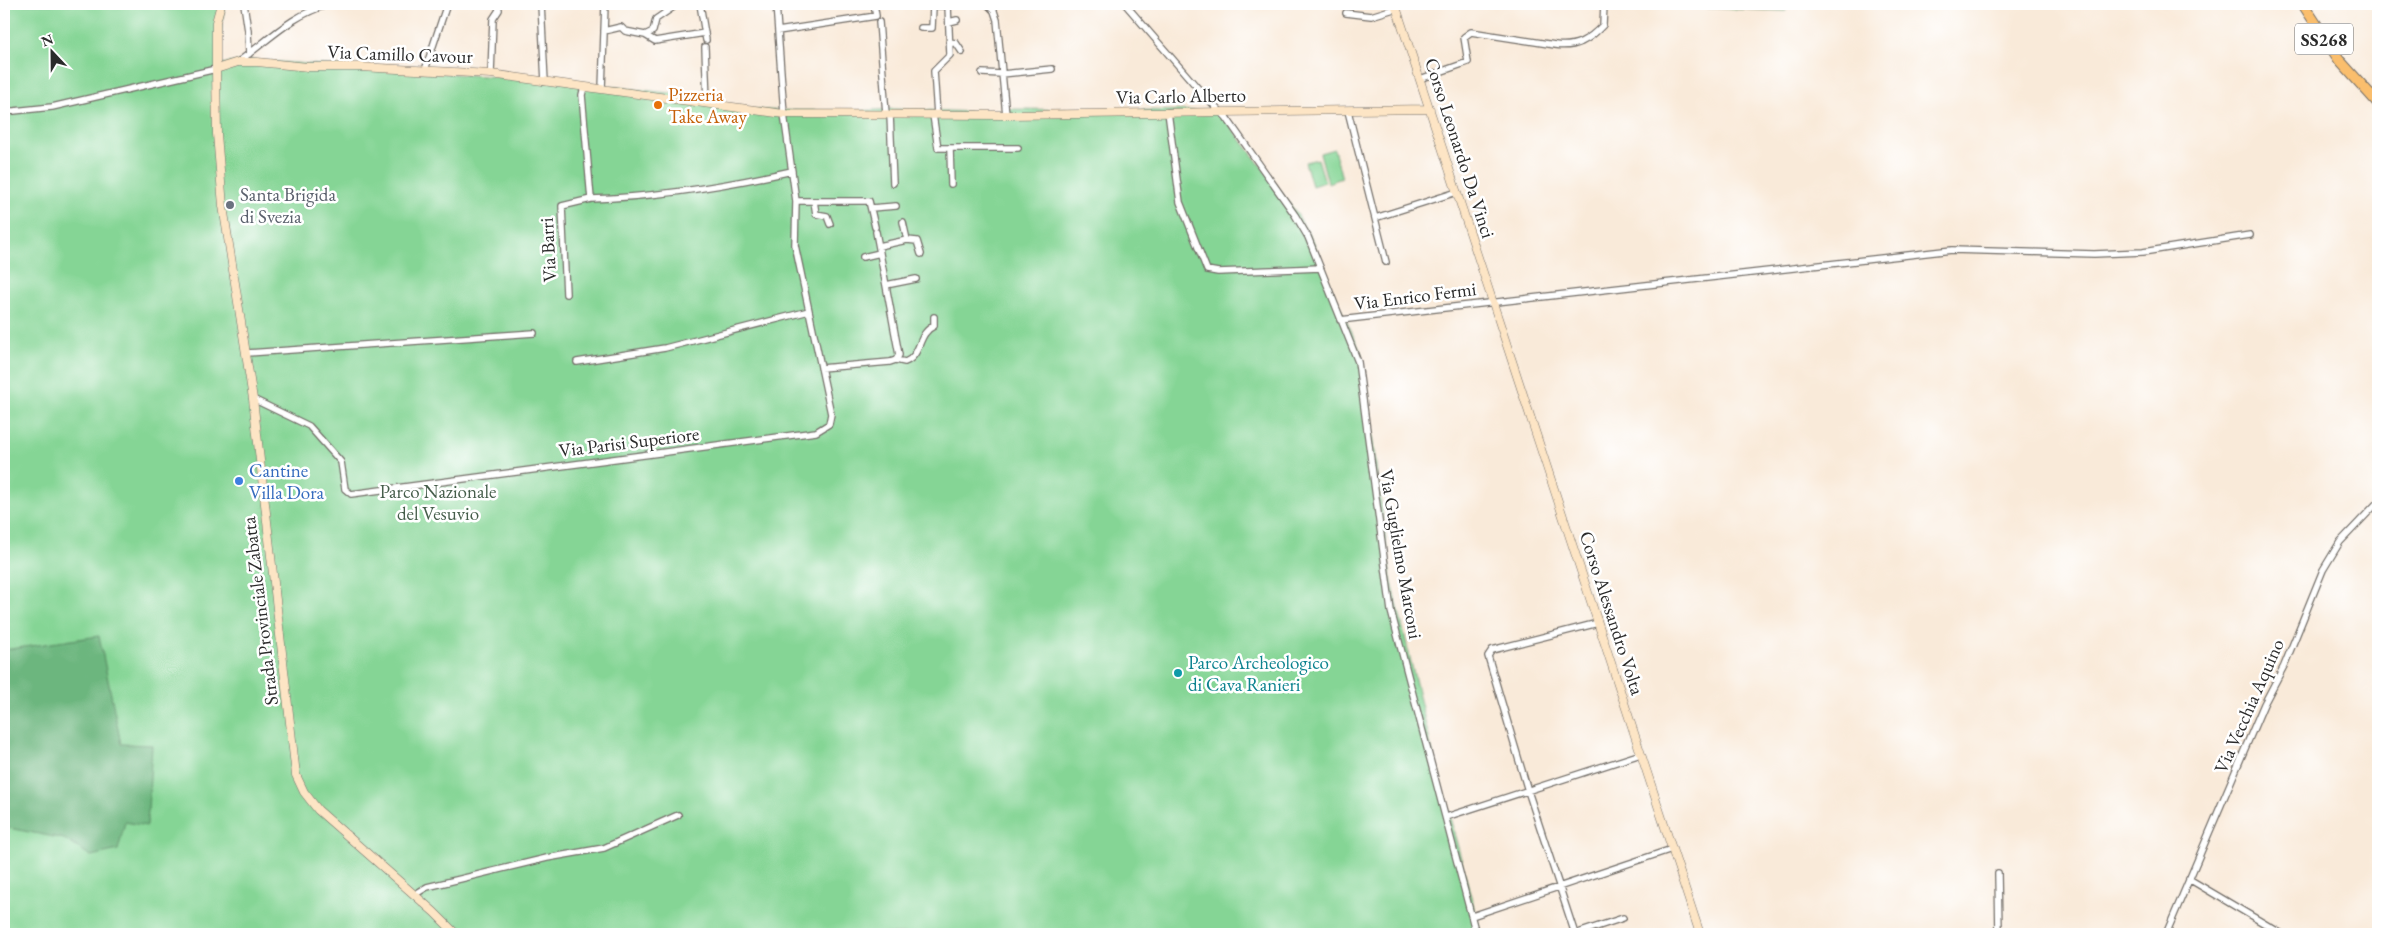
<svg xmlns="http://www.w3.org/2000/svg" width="2382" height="938" viewBox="0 0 2382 938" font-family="'EB Garamond',serif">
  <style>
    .green { fill: #85d595; stroke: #588060 }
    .forest { fill: #6cb67e; stroke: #4c7054 }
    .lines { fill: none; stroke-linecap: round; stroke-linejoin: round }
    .street-casing { stroke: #736e68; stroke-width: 8 }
    .secondary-casing { stroke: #736e68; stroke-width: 9 }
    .highway-casing { stroke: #736e68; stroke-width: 12 }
    .street { stroke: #fff; stroke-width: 5.5 }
    .secondary { stroke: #fde5c5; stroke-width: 8 }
    .highway { stroke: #fabe6d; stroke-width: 10 }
    .food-dot { fill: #e8710a; stroke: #fff; stroke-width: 2 }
    .worship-dot { fill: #6b7280; stroke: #fff; stroke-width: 2 }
    .shop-dot { fill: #3f7fe0; stroke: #fff; stroke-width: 2 }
    .culture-dot { fill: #0f9aa8; stroke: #fff; stroke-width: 2 }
    .labels { text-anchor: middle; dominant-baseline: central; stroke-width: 5; stroke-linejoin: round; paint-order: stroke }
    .shield { fill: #fff; stroke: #6b6b6b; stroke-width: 1 }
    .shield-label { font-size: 18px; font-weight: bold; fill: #2b2b2b }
    .street-label { font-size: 19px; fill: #2b2b2b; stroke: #fff }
    .food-label { font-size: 19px; fill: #c56008; stroke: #fff; text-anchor: start }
    .worship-label { font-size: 19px; fill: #5b616d; stroke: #fff; text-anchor: start }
    .shop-label { font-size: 19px; fill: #366cbe; stroke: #fff; text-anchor: start }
    .park-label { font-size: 19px; fill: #465e4b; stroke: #fff }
    .culture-label { font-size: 19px; fill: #0d838f; stroke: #fff; text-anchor: start }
  </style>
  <rect width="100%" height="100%" fill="#fff"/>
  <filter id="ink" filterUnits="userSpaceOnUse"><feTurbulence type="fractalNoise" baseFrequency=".02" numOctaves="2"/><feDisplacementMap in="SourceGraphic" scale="10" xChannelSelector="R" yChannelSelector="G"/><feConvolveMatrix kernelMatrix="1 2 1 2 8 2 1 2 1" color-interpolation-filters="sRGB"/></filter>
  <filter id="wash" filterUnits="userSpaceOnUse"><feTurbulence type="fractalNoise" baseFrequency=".0096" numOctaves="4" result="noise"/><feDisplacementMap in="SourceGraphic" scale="20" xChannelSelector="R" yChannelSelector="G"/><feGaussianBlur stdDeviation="1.12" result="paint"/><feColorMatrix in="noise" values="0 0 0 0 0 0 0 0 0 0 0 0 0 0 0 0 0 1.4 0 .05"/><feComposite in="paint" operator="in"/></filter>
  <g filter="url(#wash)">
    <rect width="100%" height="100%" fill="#f9ead9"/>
    <path class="green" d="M4,4H226L222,20L220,64L252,60L558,81L679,94L745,110L854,111L894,109L1004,113L1008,109L1219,111L1296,212L1315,245L1322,269L1361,352L1391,578L1430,742L1481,934H4Z
      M1606,4H1785L1786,11L1679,7L1607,8Z
      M1334,149L1342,178L1328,183L1320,153Z
      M1318,159L1325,182L1312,186L1305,162Z"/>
    <path class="forest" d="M99,636L121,744L152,745L147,826L125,822L118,850L91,856L64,839L4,827V650Z"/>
  </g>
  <g filter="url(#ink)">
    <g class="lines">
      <defs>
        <path id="street" d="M244,4L248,31L249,54
          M541,4L545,82
          M700,4L706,40
          M987,4L994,11L997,20L1006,115
          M1125,4L1202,93L1226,117L1295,215L1308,237L1358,362L1391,611L1476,934
          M1346,13L1371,16L1397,8
          M879,22L886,114
          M949,22L957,20
          M921,28H932L933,6L967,4
          M604,31L621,27L625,31L645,35L655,41L705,33
          M778,31L876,16L874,4
          M645,35L653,31L656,19L678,4
          M949,42L956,43L962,52
          M705,47L707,103
          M238,62C270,39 291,15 330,4
          M425,70L447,4
          M982,73L1002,74L1052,69
          M491,74L493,19L499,10L498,4
          M1420,79L1468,62L1464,37L1471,32L1555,45C1576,48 1589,40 1603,25L1604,4
          M584,87L582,95L591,199C659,197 725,186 792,171
          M602,89L605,4
          M1348,111L1386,262
          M4,112L52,107L216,69
          M1168,112L1180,202L1207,270L1218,272L1320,268
          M890,115L893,183
          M933,115L938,148H1018
          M937,115L934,71L950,55L948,5
          M950,148L951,184
          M796,201H869L875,227
          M814,201L816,214L827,216L830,224
          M871,208L896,206
          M1375,218L1457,192
          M903,222L907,240
          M879,246L907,240L917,241L921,254
          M863,257L880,253
          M886,285L916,279
          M566,294L562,206L591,199
          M1340,320L1952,250L2094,254L2143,252L2250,235
          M247,353L534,333
          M896,360L905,362C922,356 917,333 934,326V317
          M577,362L665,348L809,311
          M821,368L890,362L896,360L899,355L876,232
          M253,399L309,426L341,462L345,489L351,494L816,432L829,424L831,414L795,245L796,201L784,114L776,4
          M1446,817L1641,754
          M1998,873L1999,934
          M2189,879L2282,934
          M414,895L427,887L547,858L604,848L678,815
          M1472,916L1672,849
          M1575,934L1528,791L1488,656L1492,650L1598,623
          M1575,934L1623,918
          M2166,934L2264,704L2284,666L2323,570L2340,542L2378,502"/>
        <path id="secondary" d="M221,4L216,22V69L217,134L223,206L253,399L296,775L304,792L318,810L434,912L456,934
          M1395,4L1700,934
          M216,69L238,62H257L308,67H360L491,74L784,114L1006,115L1430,109"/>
        <path id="highway" d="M2303,4L2340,61L2378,103"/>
      </defs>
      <use href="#street" class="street-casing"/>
      <use href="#secondary" class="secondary-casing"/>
      <use href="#highway" class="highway-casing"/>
      <use href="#street" class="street"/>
      <use href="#secondary" class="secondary"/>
      <use href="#highway" class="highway"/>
    </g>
  </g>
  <circle class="food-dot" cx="658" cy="105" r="5"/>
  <circle class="worship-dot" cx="230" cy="205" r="5"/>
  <circle class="shop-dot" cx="239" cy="481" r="5"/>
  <circle class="culture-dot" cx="1178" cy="673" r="5"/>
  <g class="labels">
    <rect class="shield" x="2295" y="23.5" width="58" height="31" rx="4"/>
    <g class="shield-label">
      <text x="2324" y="39">SS268</text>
    </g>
    <g class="street-label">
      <text transform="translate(400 54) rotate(2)">Via Camillo Cavour</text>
      <text transform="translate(1181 96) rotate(-1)">Via Carlo Alberto</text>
      <text transform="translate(1460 148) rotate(72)">Corso Leonardo Da Vinci</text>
      <text transform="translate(548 250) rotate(-93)">Via Barri</text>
      <text transform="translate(1415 296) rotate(-7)">Via Enrico Fermi</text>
      <text transform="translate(629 442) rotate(-7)">Via Parisi Superiore</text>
      <text transform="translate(1401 554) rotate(80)">Via Guglielmo Marconi</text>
      <text transform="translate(260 611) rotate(-97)">Strada Provinciale Zabatta</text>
      <text transform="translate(1612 613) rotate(72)">Corso Alessandro Volta</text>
      <text transform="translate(2249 706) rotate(-66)">Via Vecchia Aquino</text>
    </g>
    <g class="food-label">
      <text x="668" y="94">Pizzeria<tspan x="668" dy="22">Take Away</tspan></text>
    </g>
    <g class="worship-label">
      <text x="240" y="194">Santa Brigida<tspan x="240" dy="22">di Svezia</tspan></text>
    </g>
    <g class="shop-label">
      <text x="249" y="470">Cantine<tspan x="249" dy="22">Villa Dora</tspan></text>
    </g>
    <g class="park-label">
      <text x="438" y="491">Parco Nazionale<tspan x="438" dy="22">del Vesuvio</tspan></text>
    </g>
    <g class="culture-label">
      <text x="1188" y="662">Parco Archeologico<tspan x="1188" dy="22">di Cava Ranieri</tspan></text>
    </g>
  </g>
  <rect width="2382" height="938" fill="none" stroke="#fff" stroke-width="20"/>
  <g transform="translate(52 52) rotate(338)" stroke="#ffffff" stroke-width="4" paint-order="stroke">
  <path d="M0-4L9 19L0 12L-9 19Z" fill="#2b2b2b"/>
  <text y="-8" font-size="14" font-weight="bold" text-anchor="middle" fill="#2b2b2b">N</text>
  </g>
</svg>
